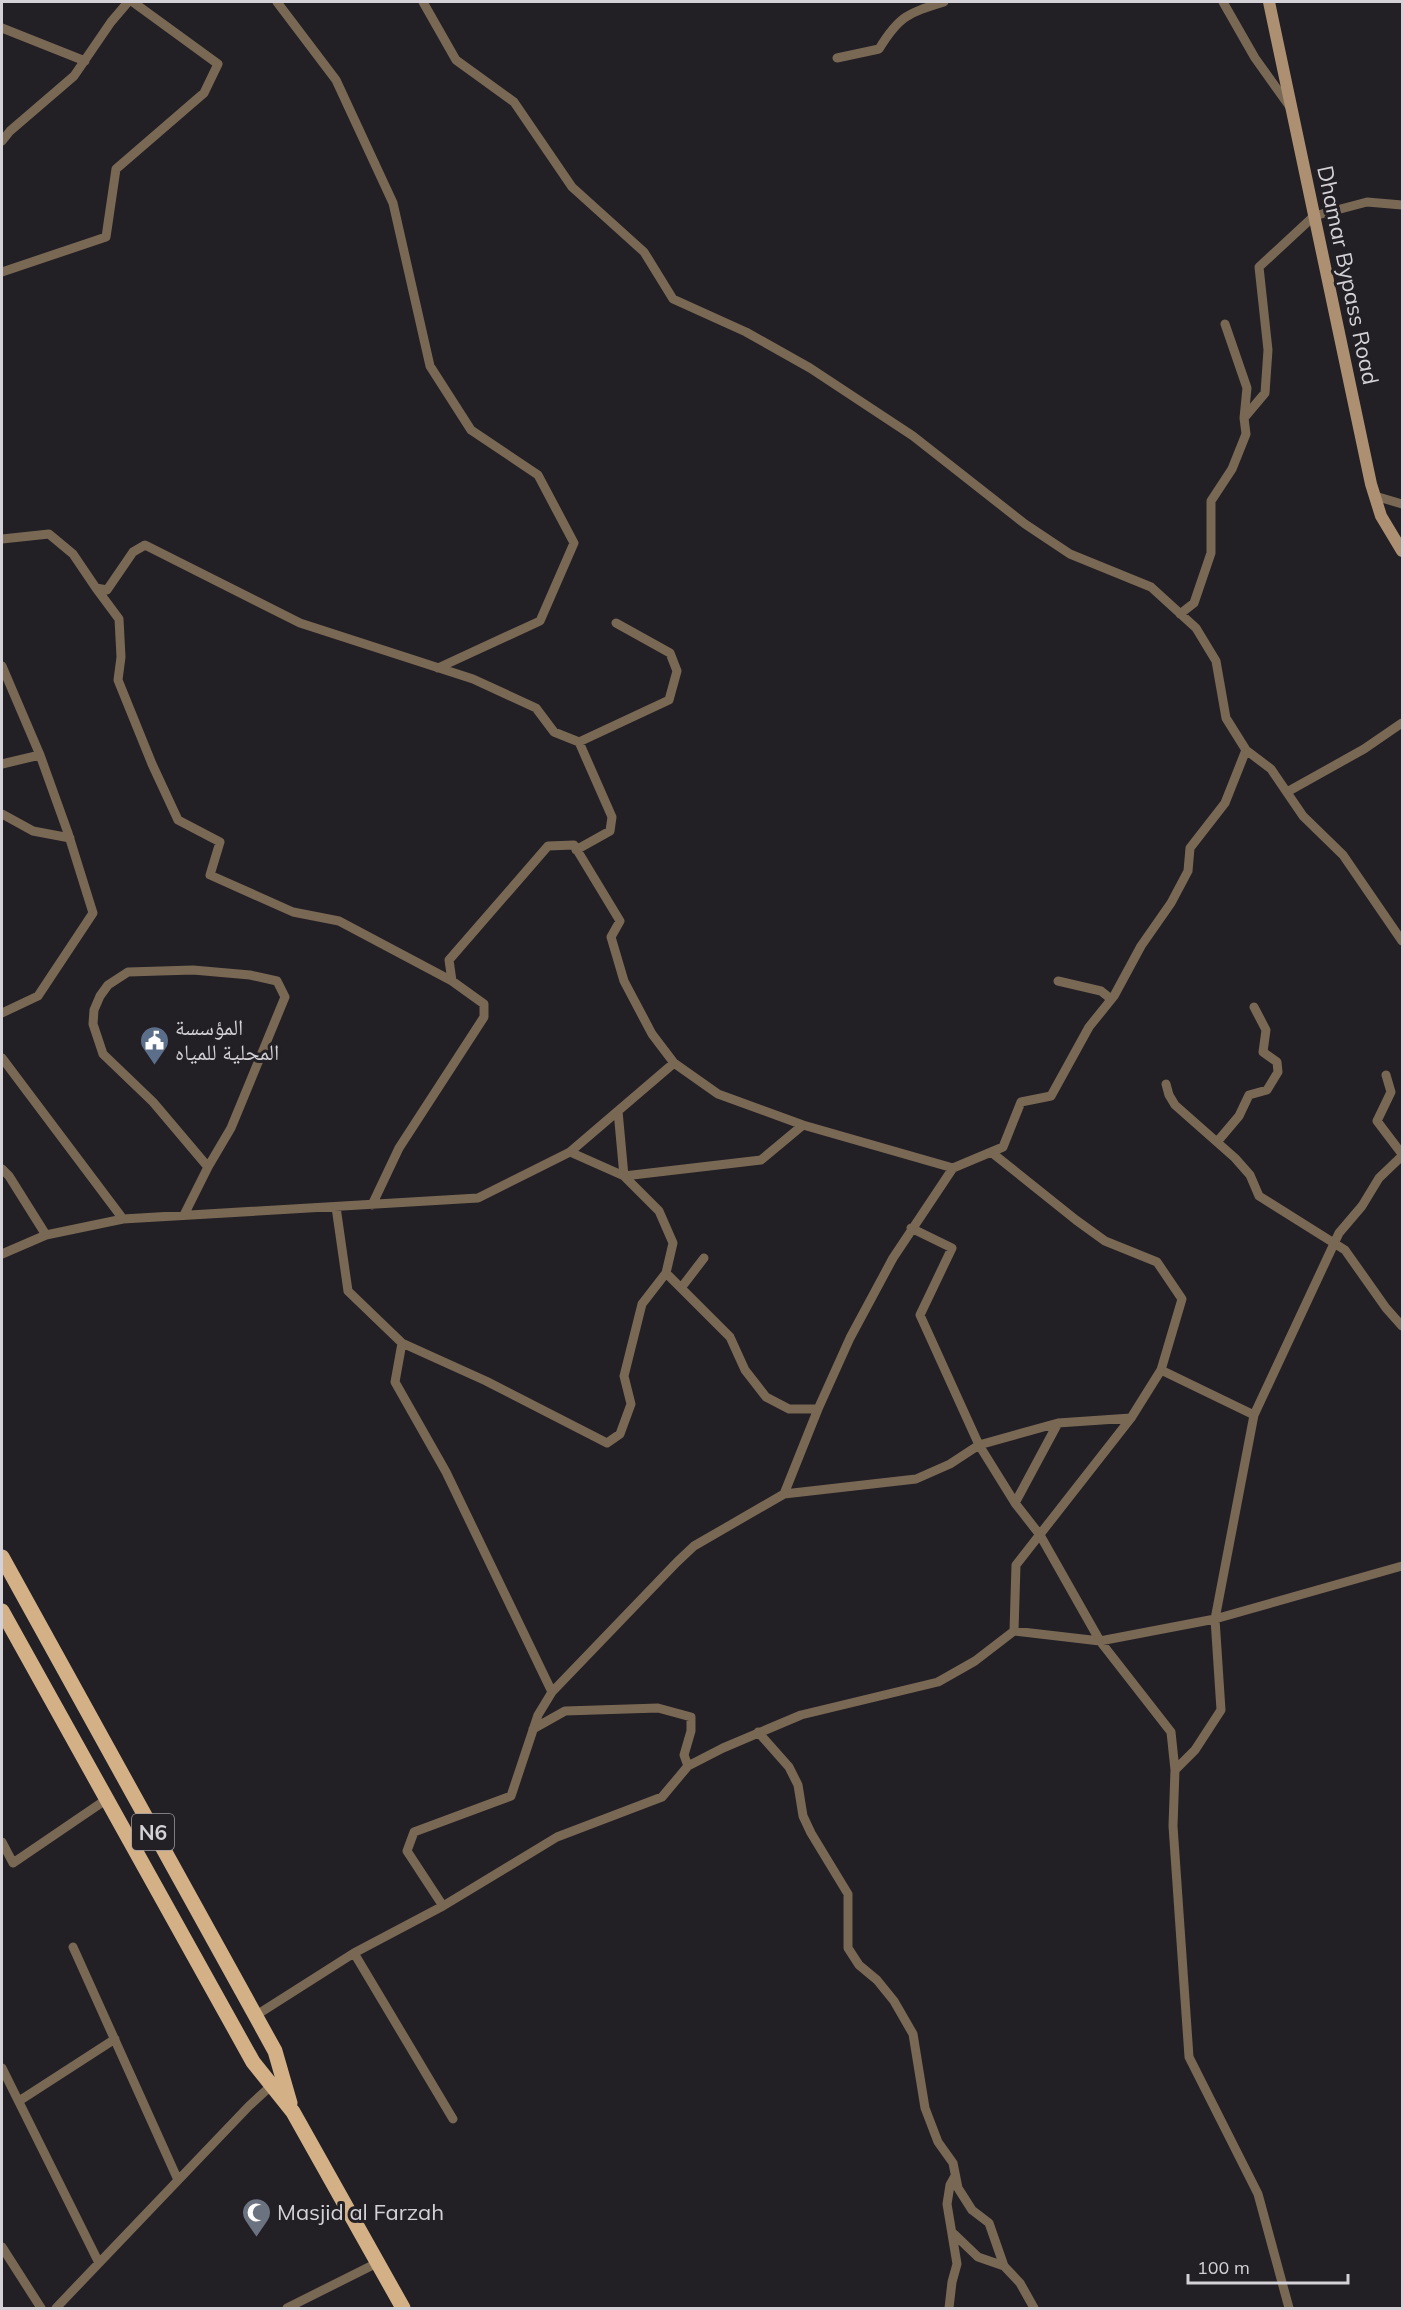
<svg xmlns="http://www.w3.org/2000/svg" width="1404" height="2310" viewBox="0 0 1404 2310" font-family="Mulish,'Noto Naskh Arabic',sans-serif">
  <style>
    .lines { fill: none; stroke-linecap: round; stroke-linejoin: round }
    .street { stroke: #796854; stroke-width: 9 }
    .secondary { stroke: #ac9071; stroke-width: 12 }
    .primary { stroke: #d4b087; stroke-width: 15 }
    .labels { text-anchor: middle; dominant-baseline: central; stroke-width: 6; stroke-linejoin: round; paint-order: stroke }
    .shield { fill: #221f25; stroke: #9f9ca1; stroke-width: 1.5 }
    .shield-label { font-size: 21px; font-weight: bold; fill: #d4d2d6 }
    .street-label { font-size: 22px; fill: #d4d2d6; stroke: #221f25 }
    .poi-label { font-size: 22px; fill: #d4d2d6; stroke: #221f25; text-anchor: start }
  </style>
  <rect width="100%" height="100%" fill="#221f25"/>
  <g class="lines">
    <path class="street" d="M277,2L336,80L393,203L430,366L471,430L538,475L574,543L540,621L438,668
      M423,2L456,60L514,102L572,187L644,252L673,299L746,332L810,368L913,436L1025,524L1070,554L1151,587L1196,628L1216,661L1226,718L1246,750L1271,769L1303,816L1343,855L1402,941
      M1223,2L1255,58L1290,107
      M2,28L85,61
      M837,58L879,49C899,16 908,13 944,2
      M2,141L10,131L74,76L111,22L128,2
      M2,272L106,237L116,169L204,93L218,64L133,2
      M1225,324L1247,388L1244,418
      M1375,496L1402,504
      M2,539L49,534L73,554L96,588L107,590L133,552L145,545L300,623L473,679L536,708L554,732L579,742
      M96,588L119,619L121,657L118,680L152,764L178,820L220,842L210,875L293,912L339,921L452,981
      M1180,614L1194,603L1211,553V501L1232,469L1246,434L1244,418L1265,393L1268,350L1259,267L1314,216L1367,202L1402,205
      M2,666L40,755L68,833L93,913L38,996L2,1013
      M2,764L40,755
      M1287,792L1364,749L1402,723
      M2,814L33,831L70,838
      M576,850L610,831L612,817L579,742L669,700L677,671L670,653L616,623
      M1058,981L1101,991L1111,999
      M2,1058L123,1219
      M1386,1075L1391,1092L1377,1121L1402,1154
      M1166,1084L1169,1095L1175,1105L1235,1158L1250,1175L1259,1196L1345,1250L1386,1308L1402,1326
      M618,1111L624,1176L761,1160L803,1125
      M1217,1142L1239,1116L1249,1095L1267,1090L1278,1072L1277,1062L1263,1052L1266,1030L1254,1007
      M991,1152L1076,1220L1105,1241L1157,1262L1182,1299L1161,1370L1254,1415
      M1402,1156L1379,1178L1362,1206L1339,1233L1254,1415L1215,1619L1402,1566
      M2,1169L9,1176L46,1235
      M372,1205L399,1148L484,1017V1004L452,981L449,960L548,846L574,845L620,921L611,937L624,981L652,1034L674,1063L718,1094L803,1125L953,1168L1003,1147L1021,1102L1051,1096L1089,1027L1114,996L1141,946L1171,903L1188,871L1190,848L1225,803L1246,750
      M336,1207L348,1291L402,1343L486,1381L607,1443L620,1434L631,1404L624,1376L642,1304L666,1273L673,1243L659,1211L624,1176L570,1152
      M184,1215L208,1167L153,1102L103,1054L93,1024L94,1010L100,996L108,985L128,972L193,970L250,975L277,981L285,997L231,1128L208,1167
      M911,1228L952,1248L920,1315L979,1445L1015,1503L1040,1535L1100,1641L1215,1619L1221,1710L1195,1750L1175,1770
      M2,1254L46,1235L123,1219L478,1198L570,1152L674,1063
      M666,1273L730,1337L745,1370L766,1397L789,1409H818
      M681,1288L704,1258
      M402,1343L395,1382L446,1472L552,1692
      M784,1494L916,1479L950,1464L979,1445L1058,1423L1131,1418
      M1015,1503L1058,1423
      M1014,1631L1016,1565L1131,1418L1161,1370
      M533,1729L565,1711L658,1708L691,1717V1731L684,1755L688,1766
      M758,1732L789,1767L798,1785L803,1816L811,1833L848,1894V1948L859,1965L877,1980L894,2001L913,2034L925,2108L938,2142L953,2163L958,2188L972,2210L989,2223L1004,2266L1020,2283L1034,2308
      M2,1842L13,1863L107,1799
      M443,1906L407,1851L414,1832L511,1796L538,1715L552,1692L677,1562L694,1546L784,1494L818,1409L850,1338L893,1258L953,1168
      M73,1947L178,2180
      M354,1953L453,2119
      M255,2016L354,1953L443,1906L557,1837L662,1797L688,1766L723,1748L801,1715L938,1682L975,1661L1014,1631L1100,1641L1171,1732L1175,1770L1173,1826L1189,2057L1258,2194L1289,2308
      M2,2068L99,2263
      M19,2101L115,2039
      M954,2234L978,2257L1004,2266
      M2,2247L41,2308
      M56,2308L249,2106L273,2084
      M287,2308L377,2263
      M949,2308L952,2282L957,2264L947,2204L950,2185L955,2176"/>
    <path class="secondary" d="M1269,2L1371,484L1381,516L1402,551"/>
    <path class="primary" d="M2,1557L275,2051L290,2103
      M2,1611L253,2062L293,2112L403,2308"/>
  </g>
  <defs>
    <symbol id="civic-pin" viewBox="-11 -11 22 30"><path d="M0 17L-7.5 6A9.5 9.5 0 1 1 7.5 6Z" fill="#5c6f8a" stroke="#221f25"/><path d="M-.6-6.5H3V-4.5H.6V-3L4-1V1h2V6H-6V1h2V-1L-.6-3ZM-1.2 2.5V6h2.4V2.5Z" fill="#fff"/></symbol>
    <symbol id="mosque-pin" viewBox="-11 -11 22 30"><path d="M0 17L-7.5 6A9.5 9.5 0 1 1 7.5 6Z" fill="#6b7280" stroke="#221f25"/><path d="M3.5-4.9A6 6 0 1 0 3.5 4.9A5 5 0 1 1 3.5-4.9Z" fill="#fff"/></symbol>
  </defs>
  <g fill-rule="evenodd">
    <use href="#civic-pin" x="138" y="1024" width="33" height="45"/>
    <use href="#mosque-pin" x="240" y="2196" width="33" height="45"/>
  </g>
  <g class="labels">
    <rect class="shield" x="132" y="1814" width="42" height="36" rx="4.5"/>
    <g class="shield-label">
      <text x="153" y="1832">N6</text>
    </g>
    <g class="street-label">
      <text transform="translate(1348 275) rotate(78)">Dhamar Bypass Road</text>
    </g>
    <g class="poi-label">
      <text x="175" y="1027">المؤسسة<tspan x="175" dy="25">المحلية للمياه</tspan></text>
      <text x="277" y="2212">Masjid al Farzah</text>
    </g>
  </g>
  <rect width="1404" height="2310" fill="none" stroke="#d4d2d6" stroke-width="6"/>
  <path d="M1188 2274v9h160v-9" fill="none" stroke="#d4d2d6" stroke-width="3"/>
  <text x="1197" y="2274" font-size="18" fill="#d4d2d6" stroke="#221f25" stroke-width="4.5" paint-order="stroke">100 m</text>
</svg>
